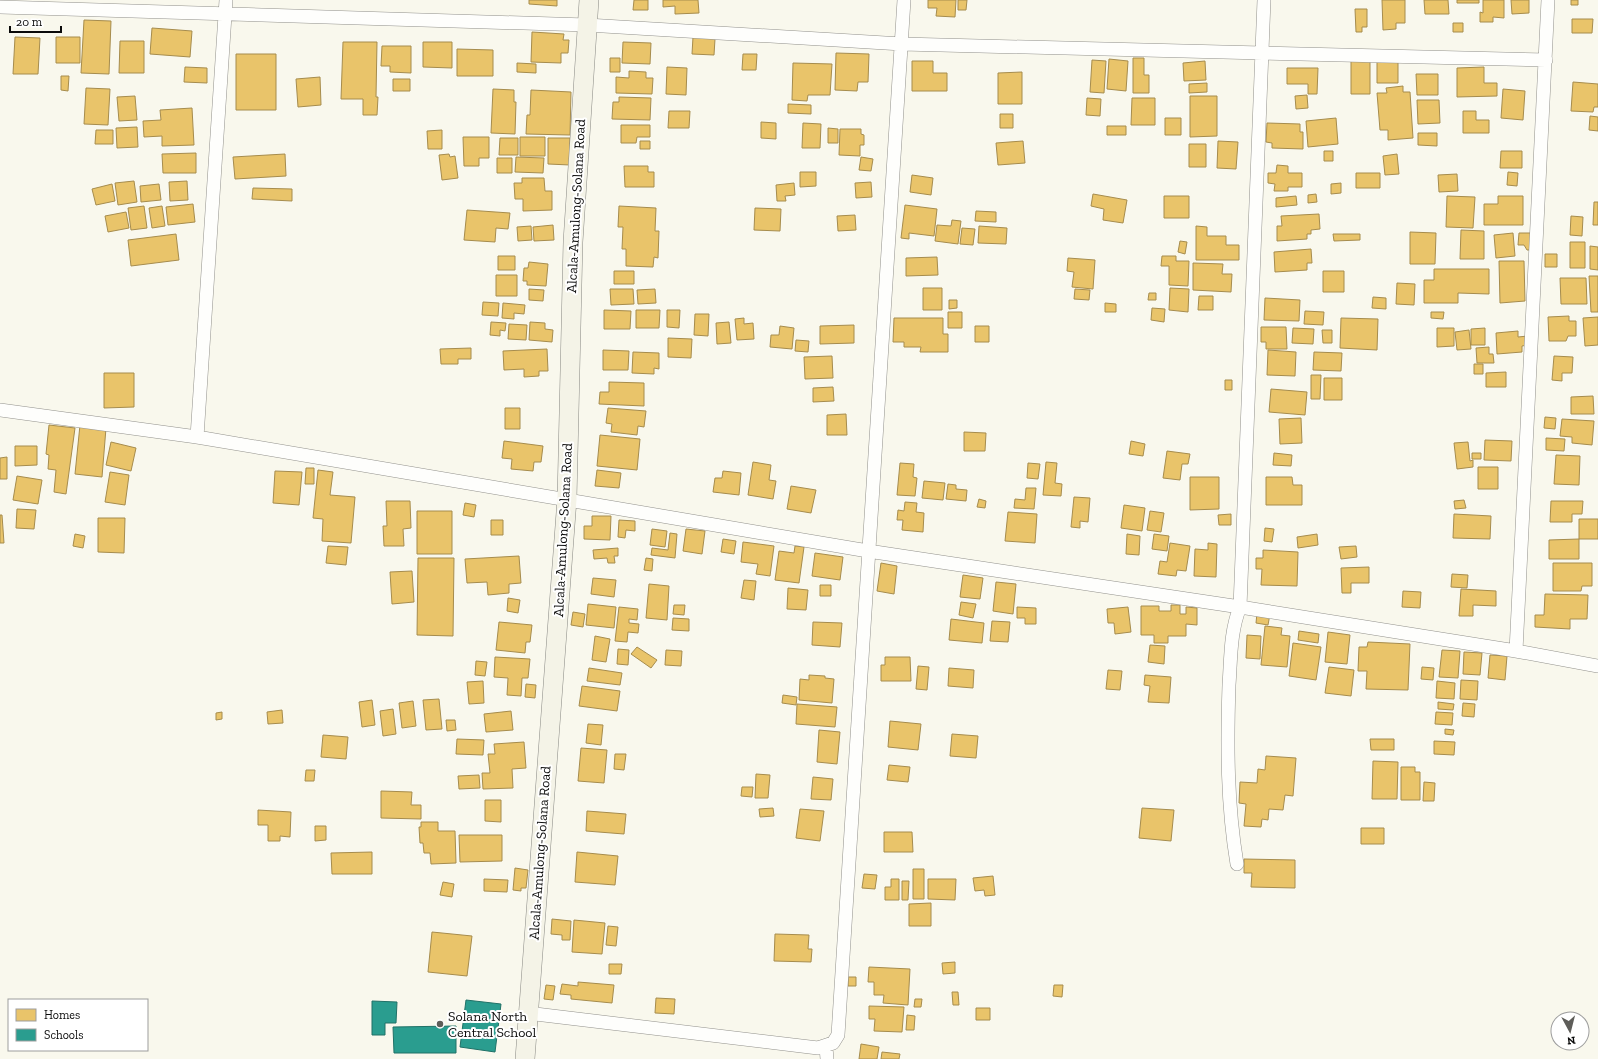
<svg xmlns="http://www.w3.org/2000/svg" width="1598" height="1059" viewBox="0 0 1598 1059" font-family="'Zilla Slab',serif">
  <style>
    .homes { fill: #e9c46a; stroke: #a68c4d }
    .schools { fill: #2a9d8f; stroke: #207167 }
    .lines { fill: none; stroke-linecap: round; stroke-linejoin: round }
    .street-casing { stroke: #92918c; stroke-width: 14 }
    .secondary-casing { stroke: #888883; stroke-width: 20 }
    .street { stroke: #fefefc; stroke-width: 13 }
    .secondary { stroke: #f4f3e7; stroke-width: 19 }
    .poi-dot { fill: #5e5d59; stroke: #fff; stroke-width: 1.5 }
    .labels { text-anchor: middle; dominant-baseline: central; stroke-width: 4; stroke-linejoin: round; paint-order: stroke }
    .street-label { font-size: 14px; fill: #0a0a0a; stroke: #fff }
    .poi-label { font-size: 14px; fill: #0a0a0a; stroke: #fff; text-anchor: start }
  </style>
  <rect width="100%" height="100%" fill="#f9f8ed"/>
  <path class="homes" d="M529,0H557V6L529,4Z
    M634,0H648V10H633Z
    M663,0H698L699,13L675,14V6L663,7Z
    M928,0H956L955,17L936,16L937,8H928Z
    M958,0H967L966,10H958Z
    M1382,0H1405V23H1396V29L1383,30Z
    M1424,0H1448L1449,14H1425Z
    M1457,0H1479V3H1457Z
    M1483,0H1504V18L1493,17V22H1480V12L1483,13Z
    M1511,0H1529V13L1512,14Z
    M1571,0H1578V5H1571Z
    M1355,9H1367V27H1362V32H1356Z
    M1572,19H1593L1592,33H1572Z
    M84,20L111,21L109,74L81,73Z
    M1453,23H1463V32H1453Z
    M152,28L192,31L190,57L150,54Z
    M532,32L564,34L563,40H569L568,53H561V63L531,62Z
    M15,37L40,38L38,74H13Z
    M56,37H80V63H56Z
    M693,37L715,39L714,55L692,54Z
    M120,41H144V73H119Z
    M343,42H377L376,97H378L377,115H363V99H341Z
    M423,42H452V68L423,67Z
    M623,42L651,43L650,64L622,63Z
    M382,46H411V73L390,72V66H381Z
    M457,49L493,50V76H457Z
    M836,53L869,54L868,82H858L857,91L835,90Z
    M236,54H276V110H236Z
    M743,54H757L756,70H742Z
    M610,58H620V72H610Z
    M1133,58H1144V75H1149V93H1133Z
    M1109,59L1128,61L1126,91L1107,89Z
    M1092,60L1106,61L1104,93L1090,92Z
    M1351,60H1370V94H1351Z
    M1398,60V83H1377V61Z
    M912,61H933V73H947V91H912Z
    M1205,61L1206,80L1184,81L1183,63Z
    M517,63L536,64V73L517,72Z
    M793,63L832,64L830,95H808L807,101L792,100Z
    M185,67L207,68V83L184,82Z
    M667,67L687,68L686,95L666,94Z
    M1484,67V83H1497V96L1457,97V68Z
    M1287,68H1318L1317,94H1308V84H1287Z
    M629,71L646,72V78H653L652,94L616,93V77L629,78Z
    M1022,72V104H998V73Z
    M1416,74H1438V95H1417Z
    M61,76H69L68,91L61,90Z
    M320,77L321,105L298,107L296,79Z
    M393,79H410V91H393Z
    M1573,82L1598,84V107H1594L1593,112L1571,111Z
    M1207,83V92L1189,93V84Z
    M1403,86V92H1410L1413,138L1388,140V130H1380L1377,93H1387L1386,88Z
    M86,88L110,89L108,125L84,124Z
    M493,89L514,90V102H516L515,134L491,133Z
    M1503,89L1525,91L1523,120L1501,118Z
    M531,90L571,92L570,135L526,134L527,115H530Z
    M1307,95L1308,108L1296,109L1295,96Z
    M135,96L137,120L119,121L117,97Z
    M1190,96H1217V136L1190,137Z
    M619,97L651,98L650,120L612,119L613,102H619Z
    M1087,98L1101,99L1100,116L1086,115Z
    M1132,98H1155V125H1131Z
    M1417,100H1439L1440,123L1418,124Z
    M788,104L811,105V114L788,113Z
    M192,108L194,145L162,146V136L144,137L143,121L161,120L160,110Z
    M669,111H690L689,128H668Z
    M1463,111H1476V120H1489V133H1463Z
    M1000,114H1013V128H1000Z
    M1590,116L1598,117V131L1589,130Z
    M1165,118H1181V135H1165Z
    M1336,118L1338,144L1308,147L1306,121Z
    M761,122L776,123V139L761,138Z
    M803,123L821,124L820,148H802Z
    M1267,123L1300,124V132H1303V149L1272,148V143L1266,142Z
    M621,125H650V137H637L636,143H621Z
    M1107,126H1126V135H1107Z
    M137,127L138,147L117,148L116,128Z
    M828,128L838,129V143H828Z
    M840,129H861V134L864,135V145H860V156L839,155Z
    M96,130H113V144H95Z
    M442,130V149H428L427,131Z
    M1418,133H1437V146L1418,145Z
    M463,137H489V158H479V166H464Z
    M520,137H545V156H520Z
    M500,138H518V155H499Z
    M548,138H570V165L548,164Z
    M640,141H650V149H640Z
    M1023,141L1025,163L998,165L996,143Z
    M1218,141L1238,142L1236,169L1217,168Z
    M1189,144H1206V167H1189Z
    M1324,151H1333V161H1324Z
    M1501,151H1522V168H1500Z
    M196,153V173H163L162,154Z
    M285,154L286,176L235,179L233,157Z
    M449,154L450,157L455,156L458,178L442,180L439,155Z
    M1397,154L1399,174L1385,175L1383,156Z
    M516,157L544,158L543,173L515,172Z
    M861,157L873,159L871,171L859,170Z
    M497,158H512V173H497Z
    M1277,165L1288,166V173H1302V187H1288V191H1274L1275,184L1268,183V173H1276Z
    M624,166H648V172H654V187H625Z
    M800,172H816V186L800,187Z
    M1508,172L1518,173L1517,186L1507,185Z
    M1356,173H1380V188H1356Z
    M1457,174L1458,191L1439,192L1438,175Z
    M912,175L933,178L931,195L910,192Z
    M522,178H544L545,191H552V210L523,211V199H515L514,183H522Z
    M134,181L137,202L118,205L115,183Z
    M187,181L188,200L170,201L169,182Z
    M871,182L872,197L856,198L855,183Z
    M794,183L795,195L785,196L786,201H777L776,185Z
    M1341,183V193L1331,194V184Z
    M112,184L115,201L96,205L92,189Z
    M159,184L161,200L141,202L140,186Z
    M253,188L292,189V201L252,199Z
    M1093,194L1127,200L1123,223L1103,220L1104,209L1091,206Z
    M1316,194L1317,202L1308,203V195Z
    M1164,196H1189V218H1164Z
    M1296,196L1297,205L1276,207V198Z
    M1447,196L1475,197L1473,228L1446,227Z
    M1498,196H1523V225H1484V204H1498Z
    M1594,202H1598V225H1593Z
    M193,204L195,222L168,225L166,207Z
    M905,205L937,209L934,236L909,233V239L901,238Z
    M144,206L147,228L131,230L128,208Z
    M162,206L165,226L152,228L149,208Z
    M619,206L656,208L655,231H659L658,258L654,257L653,267L626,266V249H622L623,227H618Z
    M755,208L781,209L780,231L754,230Z
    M467,210L510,213L508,229L496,228L495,242L464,240Z
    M976,211L996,212V222L975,221Z
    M126,212L129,228L108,232L105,216Z
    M1319,214L1320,229L1311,230V234H1307V239L1277,241V226H1282L1281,216Z
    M855,215L856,230L838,231L837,216Z
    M1571,216L1583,217L1582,236L1570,235Z
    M952,220L961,221L958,244L935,241L937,225L951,226Z
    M553,225L554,240L534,241L533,227Z
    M531,226L532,240L518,241L517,227Z
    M979,226L1007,228L1006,244L978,243Z
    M1196,226L1207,227V236H1226V245H1239V260H1196Z
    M962,228L975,229L973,245L960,244Z
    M1461,230L1484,231V259H1460Z
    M1410,232L1436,233L1435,264H1410Z
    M1513,233L1515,256L1496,258L1494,235Z
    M1519,233H1533V250H1527L1524,245H1518Z
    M176,234L179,260L131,266L128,240Z
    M1333,234H1360V240L1334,241Z
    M1180,241L1187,242L1185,254L1178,252Z
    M1570,242H1585V268H1570Z
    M1590,246L1598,247V270L1590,269Z
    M1311,249L1312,263H1307V270L1275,272L1274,252Z
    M1545,254H1557V267H1545Z
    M498,256H515V270H498Z
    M1162,256H1176V261H1189L1188,286L1169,285V266H1161Z
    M937,257L938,275L906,276V258Z
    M1068,258L1095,260L1093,289L1072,287L1074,272L1067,271Z
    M1499,261H1524L1525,301L1500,303Z
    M529,262L548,264L546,286L527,285V281H523L524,268H528Z
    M1193,263L1223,264L1222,274H1232L1231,292L1193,290Z
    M1434,269H1489V294L1458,293V303H1424V280H1434Z
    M614,271H634V284H614Z
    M1323,271H1344V292H1323Z
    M496,275H517V296H496Z
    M1589,276H1598V312H1591Z
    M1560,278H1586L1587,304H1561Z
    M1397,283L1415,284L1414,305L1396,304Z
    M923,288H942V310H923Z
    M1170,288L1189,289L1188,312L1169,310Z
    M529,289L544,290L543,301L529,300Z
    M610,289H633L634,304L611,305Z
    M655,289L656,303L638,304L637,290Z
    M1075,289L1090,290L1089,300L1074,299Z
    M1149,293H1156V300H1148Z
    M1199,296H1213V310H1198Z
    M1373,297L1386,298V309L1372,308Z
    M1265,298L1300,300L1299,321L1264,320Z
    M949,300H957V308L949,309Z
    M483,302L499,303L498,316L482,315Z
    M503,303L525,305L524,314L514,313V319L502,318Z
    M1105,303L1116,304V312H1105Z
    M1152,308L1165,309L1164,322L1151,320Z
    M604,310L631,311L630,329H604Z
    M636,310H660L659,328H636Z
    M667,310H680L679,328L667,327Z
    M1305,311L1324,312L1323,325L1304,324Z
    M948,312H962V328H948Z
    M1431,312H1444L1443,319L1431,318Z
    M695,314H709L708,336L694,335Z
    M1569,316V321H1576V336H1568L1566,341H1549L1548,317Z
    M1598,317V345L1585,346L1583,318Z
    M744,318V324L753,323L754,339L737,340L735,319Z
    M894,318H943V334H948V352H920L921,347H904V342H893Z
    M1341,318L1378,319L1377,350L1340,348Z
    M491,322L506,323L505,331L500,330V336L490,335Z
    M530,322L545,323V329L553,330L552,342L529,340Z
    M729,322L731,343L717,344L716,323Z
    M509,324L527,325L526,340L508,339Z
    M854,325V343L820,344V326Z
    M780,326L794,328L792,349L770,347L771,335H779Z
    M975,326H989V342H975Z
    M1261,327H1286L1287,349H1266V342H1261Z
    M1293,328L1314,329L1313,344L1292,343Z
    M1437,328H1454V346L1437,347Z
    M1485,328V345H1471V329Z
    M1322,330H1332V343H1323Z
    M1469,330L1471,349L1457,350L1455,332Z
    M1518,331V337L1528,336V345L1522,346V352L1497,354L1496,333Z
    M668,338L692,339L691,358L668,357Z
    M796,340L809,341L808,352L795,351Z
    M1489,347V354H1493L1494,363H1477L1476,348Z
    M471,348V359H458V364H441L440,349Z
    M547,349L548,371H539V376L524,377V369L504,370L503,351Z
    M603,350L629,351L628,370H603Z
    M1268,350L1296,352L1295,376L1267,375Z
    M633,352L659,353V369L654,368V374L632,373Z
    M1314,352L1342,353L1341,371L1313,370Z
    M832,356L833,378L805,379L804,357Z
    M1554,356L1573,357L1572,373H1562V381L1552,380Z
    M1474,364H1483V374H1474Z
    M1506,372V387H1486V373Z
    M104,373H134V407L104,408Z
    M1311,375H1321L1320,399H1311Z
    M1324,378H1342V400H1324Z
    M1225,380H1232V390H1225Z
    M609,382L644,383V406L599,404L600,392H609Z
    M833,387L834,401L813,402V388Z
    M1271,389L1307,392L1305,415L1269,412Z
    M1593,396L1594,414H1571V397Z
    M505,408H520V429H505Z
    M608,408L646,411L644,427L638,426L637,435L611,432L612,424L606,423Z
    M846,414L847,435H827V415Z
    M1545,417L1556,418L1555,429L1544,428Z
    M1301,418L1302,443L1280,444L1279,419Z
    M1562,419L1594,421L1592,445L1572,443V437L1560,436Z
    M49,425L75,428L66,494L54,492L56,470L48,469L49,455L46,454Z
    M80,425L106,428L102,477L75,474Z
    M964,432L986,433L985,451H964Z
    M600,435L640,439L637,470L597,466Z
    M1546,438L1565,439L1564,451L1546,450Z
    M1485,440L1512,441L1511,461L1484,460Z
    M504,441L543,446L541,462H534L533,471L511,469L512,459L502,458Z
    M1131,441L1145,444L1143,456L1129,454Z
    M111,442L136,448L131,471L106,465Z
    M1468,442L1470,461L1473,460V467L1457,469L1454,443Z
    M15,446H37V465L15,466Z
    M1167,451L1190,454L1188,464H1182L1180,480L1163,478Z
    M1274,453L1292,455L1291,466L1273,465Z
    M1472,453H1481V459H1472Z
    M1556,455L1580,456L1579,485L1554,484Z
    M7,457V479H0V458Z
    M753,462L771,465L769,480L776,481L773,499L748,495Z
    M1046,462L1057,463L1055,483L1062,484L1061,496L1043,495Z
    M900,463L914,464L913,477L917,478L915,496L897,495Z
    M1028,463L1040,464L1038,479L1027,478Z
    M1478,467H1498V489H1478Z
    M306,468H314V484H305Z
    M318,470L333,472L330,495L355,497L351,543L322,541L323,519L313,518Z
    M597,470L621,473L619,488L595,486Z
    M275,471L302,472L299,505L273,503Z
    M723,471L741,473L739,495L713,492L715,478H722Z
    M110,472L129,475L125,505L105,502Z
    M17,476L42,480L38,504L13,500Z
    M1190,477H1219V509L1190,510Z
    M1266,477H1292L1293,485H1302V505H1266Z
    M924,481L945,483L943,500L922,498Z
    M948,484L956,485V489L967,490L966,501L946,499Z
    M791,486L816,490L811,513L787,509Z
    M1026,488H1036L1034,509L1014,508L1015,499L1025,500Z
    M1074,497L1090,498L1088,522L1080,521V528L1071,527Z
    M979,499L986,501L985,508L977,507Z
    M1464,500L1466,508L1455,509L1454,501Z
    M386,501H410L411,528L403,529L404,546H384L383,526H387Z
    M1551,501H1583L1582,514H1572V522H1550Z
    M905,502L917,503L916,512L924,513L923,532L902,530L903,520H897L898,510L904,511Z
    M465,503L476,505L474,517L463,515Z
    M1124,505L1145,508L1142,531L1121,528Z
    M17,509L36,510L34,529L16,528Z
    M417,511H452V554H417Z
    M1150,511L1164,513L1161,532L1147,530Z
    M1008,512L1037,514L1035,543L1005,541Z
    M1231,514V525H1219L1218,515Z
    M1454,514L1491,516L1490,539L1453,538Z
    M0,515H2L4,543H0Z
    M592,516H611L610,540L584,539V526H592Z
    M98,518H125L124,553L98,552Z
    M1579,519H1598V539H1579Z
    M491,520H503V535H491Z
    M619,520L635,521V531L626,530L625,538L618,537Z
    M1265,528L1274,529L1272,542L1264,541Z
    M652,529L667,531L665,547L650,545Z
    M686,529L705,531L702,554L683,551Z
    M670,533L677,534L675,558L651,555L652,548L668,550Z
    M75,534L85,536L83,548L73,546Z
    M1127,534L1140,536L1139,555L1126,554Z
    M1154,534L1169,536L1167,551L1152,549Z
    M1317,534L1318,545L1298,548L1297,537Z
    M723,539L736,541L734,554L721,552Z
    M1579,539V559H1549V540Z
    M743,542L774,546L770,576L756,574L758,564L741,562Z
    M1170,543L1190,546L1186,571L1177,570L1176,576L1158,574L1160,561L1167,562Z
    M1208,543L1217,544L1216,577L1194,576L1195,549L1208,550Z
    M328,546L348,547L346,565L326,563Z
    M795,546L804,547L799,583L775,580L779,551L794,553Z
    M1356,546L1357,557L1341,559L1339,547Z
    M618,548V556H614L615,563H608L607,558L594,559L593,550Z
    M1263,550L1298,552L1297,586L1261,585L1262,569H1256V558H1263Z
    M815,553L843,557L840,580L812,576Z
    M519,556L521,583L509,584V593L488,595L487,582L467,583L465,559Z
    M418,558H454L453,636L417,635Z
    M646,558L653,559L652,571L644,570Z
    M881,563L897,566L894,594L877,591Z
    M1553,563H1592V586H1582L1581,591H1553Z
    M1369,567V583H1351V593H1342L1341,568Z
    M412,571L414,602L392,604L390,572Z
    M1452,574L1468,575L1467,588L1451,587Z
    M963,575L983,578L980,599L960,597Z
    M593,578L616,580L614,597L591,594Z
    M744,580L756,581L754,600L741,598Z
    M996,582L1016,584L1013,614L993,611Z
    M649,584L669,586L667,620L646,618Z
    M820,585H831V596H820Z
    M788,588L808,590L806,610L787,609Z
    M1461,589L1496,591V606L1473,605V616H1459Z
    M1403,591L1421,592L1420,608L1402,607Z
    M1545,594L1588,595L1587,619H1570V629L1535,627V615H1544Z
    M508,598L520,600L518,613L507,611Z
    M961,602L976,604L973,618L959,615Z
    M588,604L616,607L614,628L586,625Z
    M674,605H685L684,615L673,614Z
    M1171,605H1180V614H1186V607L1197,608V625L1186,624V636H1168V643H1154V635H1141V606H1159V611H1171Z
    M619,607L638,609L637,620L629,619V623L639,624L638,633L628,632L627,642L615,641Z
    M1017,607L1036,608V624H1025V618H1017Z
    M1128,607L1131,632L1115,634L1114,623H1108L1107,609Z
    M573,612L585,614L583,627L571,625Z
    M1257,613L1270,614L1268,625L1256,623Z
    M673,618L689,619V631L672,630Z
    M951,619L984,623L982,643L949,640Z
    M992,621L1010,622L1008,642L990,641Z
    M499,622L532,625L530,642H526L525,653L496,650Z
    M813,622L842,623L840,647L812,645Z
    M1265,626L1282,628L1281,635L1290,636L1287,667L1261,665Z
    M1299,631L1319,634L1318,643L1298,640Z
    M1328,632L1350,635L1347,664L1325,662Z
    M1247,635L1261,636L1260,659L1246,658Z
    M595,636L610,639L606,662L592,660Z
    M1368,642L1410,644L1408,690L1366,689L1367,671H1358L1359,647H1367Z
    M1293,643L1321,647L1316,680L1289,676Z
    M1150,645L1165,646L1164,664L1148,662Z
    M637,647L657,660L651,668L631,654Z
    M618,649L629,650L628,665L617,664Z
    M666,650L682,651L681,666L665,665Z
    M1442,650L1460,651L1458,678L1439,677Z
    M1464,652L1482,653L1480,675L1463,674Z
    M1490,655L1507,656L1505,680L1488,678Z
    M495,657L530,659L528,678H522L521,696L507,695L508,678L494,677Z
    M885,657H910L911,681H881V665H885Z
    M476,661L487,662L485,676L475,675Z
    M918,666L929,667L927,690L916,689Z
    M1329,667L1354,670L1351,696L1325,693Z
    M1422,667L1434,668L1433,680L1421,679Z
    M589,668L622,673L620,685L587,681Z
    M949,668L974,670L973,688L948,686Z
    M1108,670L1122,671L1120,690L1106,689Z
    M809,675L825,676V678L834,679L832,703L799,700L800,679L809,680Z
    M1145,675L1171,677L1169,703L1148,702L1150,686L1144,685Z
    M1461,680L1478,681L1477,700L1460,699Z
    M483,681L484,703L469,704L467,682Z
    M1437,681L1455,683L1454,699L1436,698Z
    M526,684L536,685L535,698L525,697Z
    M582,686L620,691L617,711L579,706Z
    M783,695L797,697L796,705L782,703Z
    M439,699L442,729L426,730L423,700Z
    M372,700L375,725L362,727L359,702Z
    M413,701L416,726L402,728L399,703Z
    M1438,702L1454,704L1453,710L1438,709Z
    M1463,703L1475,704L1474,717L1462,716Z
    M797,704L837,707L835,727L796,724Z
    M393,709L396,734L383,736L380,711Z
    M282,710L283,723L268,724L267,712Z
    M511,711L513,730L486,732L484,714Z
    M222,712V719L216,720V713Z
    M1436,712L1453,713L1452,725L1435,724Z
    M446,720H455L456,730L447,731Z
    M890,721L921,724L918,750L888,747Z
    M588,724L603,725L601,745L586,743Z
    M1445,729L1454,730L1453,735L1445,734Z
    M819,730L840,732L837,764L817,762Z
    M952,734L978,736L976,758L950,756Z
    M323,735L348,737L346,759L321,757Z
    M457,739L484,740L483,755L456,754Z
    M1370,739H1394V750H1371Z
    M1434,741L1455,742L1454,755L1434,754Z
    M524,742L526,768L512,769L513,788L483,789L482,773H490L488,754H495L494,744Z
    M581,748L607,750L604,783L578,781Z
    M615,754H626L624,770L614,769Z
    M1266,756L1296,758L1293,796L1285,795L1283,810L1269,809L1268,820L1262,819L1261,827L1244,826L1246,804L1239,803L1240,782L1257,783L1258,769L1265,770Z
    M1373,761L1398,762L1397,799H1372Z
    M889,765L910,767L908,782L887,780Z
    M1401,767H1415V772H1420V800H1401Z
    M306,770H315L314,781H305Z
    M756,774L770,775L768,798H755Z
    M479,775L480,788L459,789L458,776Z
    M813,777L833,779L831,800L811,799Z
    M1424,782L1435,783L1434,801H1423Z
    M742,787H753L752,797L741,796Z
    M381,791L412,792L411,805H421V819L381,818Z
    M485,800H501V822L485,821Z
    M773,808L774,816L760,817L759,809Z
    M1142,808L1174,810L1171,841L1139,838Z
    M800,809L824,811L820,841L796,838Z
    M258,810L291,812L290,837L280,836V841H268V825H258Z
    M587,811L626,814L624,834L586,831Z
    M421,822H438V831H455L456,863L431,864L430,853H424L423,843H420L419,827H421Z
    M315,826H326V840L315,841Z
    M1361,828H1384V844H1361Z
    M884,832H912L913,852H884Z
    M459,835H502V861L460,862Z
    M372,852V874H332L331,853Z
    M577,852L618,856L615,885L575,882Z
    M1244,859L1295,860V888L1251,887L1252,873H1244Z
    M515,868L528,870L526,888H521V891L513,890Z
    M913,869H924V899H913Z
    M864,874L877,875L875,889L862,888Z
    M993,876L995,895L985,896L984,890L975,891L973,878Z
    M484,879L508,880L507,892L484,891Z
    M891,879H899V900H885V887H891Z
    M928,879H956L955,900L928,899Z
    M902,881H909L908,900H902Z
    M443,882L454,884L452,897L440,895Z
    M931,903V926H909V904Z
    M552,919L571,921L570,940H562V935L551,934Z
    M574,920L605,923L602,954L572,952Z
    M608,926L618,927L616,946L606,945Z
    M432,932L472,936L467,976L428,972Z
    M775,934L809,935L808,949H812L811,962L774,961Z
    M955,962V973L943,974L942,963Z
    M609,964H622L621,974H609Z
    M869,967L910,969L908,1005L883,1003L884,995H874V982H868Z
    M848,977H856V986H848Z
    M578,982L614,985L612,1003L571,999V995L560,994L562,984L578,986Z
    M546,985L555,986L553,1000L544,999Z
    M1054,985H1063L1062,997L1053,996Z
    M952,992H958L959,1005H953Z
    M656,998L675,999L674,1014L655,1013Z
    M915,999H922L921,1007H914Z
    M869,1006L904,1007L902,1032L874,1031L875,1019H869Z
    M976,1008H990V1020H976Z
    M907,1015L915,1016L914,1030H906Z
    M861,1044L879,1047L877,1059H859Z
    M882,1052L900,1054L899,1059H881Z"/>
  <path class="schools" d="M466,1000L501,1004L495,1052L460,1047Z
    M372,1001L397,1002L396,1023H385V1035H372Z
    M456,1026V1053H394L393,1027Z"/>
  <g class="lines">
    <defs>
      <path id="street" d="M0,7L587,25L902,44L1546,60
        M0,410L197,437L868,551L1240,607L1516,651L1598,666
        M197,437L226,0
        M1516,651L1548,0
        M1237,864C1227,804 1227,745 1229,685C1231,658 1230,632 1240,607L1264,0
        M527,1013L818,1048L833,1043L838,1035L904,0
        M826,1047L827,1059"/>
      <path id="secondary" d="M525,1059L567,499L573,242L589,0"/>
    </defs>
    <use href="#street" class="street-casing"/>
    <use href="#secondary" class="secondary-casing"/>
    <use href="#street" class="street"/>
    <use href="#secondary" class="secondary"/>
  </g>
  <circle class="poi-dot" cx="440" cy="1024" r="4"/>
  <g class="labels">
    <g class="street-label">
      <text transform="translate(576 206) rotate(-87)">Alcala-Amulong-Solana Road</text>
      <text transform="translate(563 530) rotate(-87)">Alcala-Amulong-Solana Road</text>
      <text transform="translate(540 853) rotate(-86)">Alcala-Amulong-Solana Road</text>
    </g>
    <g class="poi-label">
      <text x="448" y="1016">Solana North<tspan x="448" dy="16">Central School</tspan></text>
    </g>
  </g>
  <rect x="8" y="999" width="140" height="52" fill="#ffffff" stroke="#9d9d9d"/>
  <rect x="16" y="1009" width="20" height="12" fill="#e9c46a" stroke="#9d9d9d"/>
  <text x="44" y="1019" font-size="12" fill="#0a0a0a">Homes</text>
  <rect x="16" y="1029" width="20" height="12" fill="#2a9d8f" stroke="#9d9d9d"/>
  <text x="44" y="1039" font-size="12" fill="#0a0a0a">Schools</text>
  <g transform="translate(1570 1031) rotate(173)"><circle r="19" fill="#ffffff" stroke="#9d9d9d"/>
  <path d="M0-3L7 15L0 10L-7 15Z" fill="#5e5d59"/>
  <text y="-6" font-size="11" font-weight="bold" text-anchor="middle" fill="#0a0a0a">N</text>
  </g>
  <path d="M10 26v6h51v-6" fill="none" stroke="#0a0a0a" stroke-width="2"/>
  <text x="16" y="26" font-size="12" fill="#0a0a0a" stroke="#ffffff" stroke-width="3" paint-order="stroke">20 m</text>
</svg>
